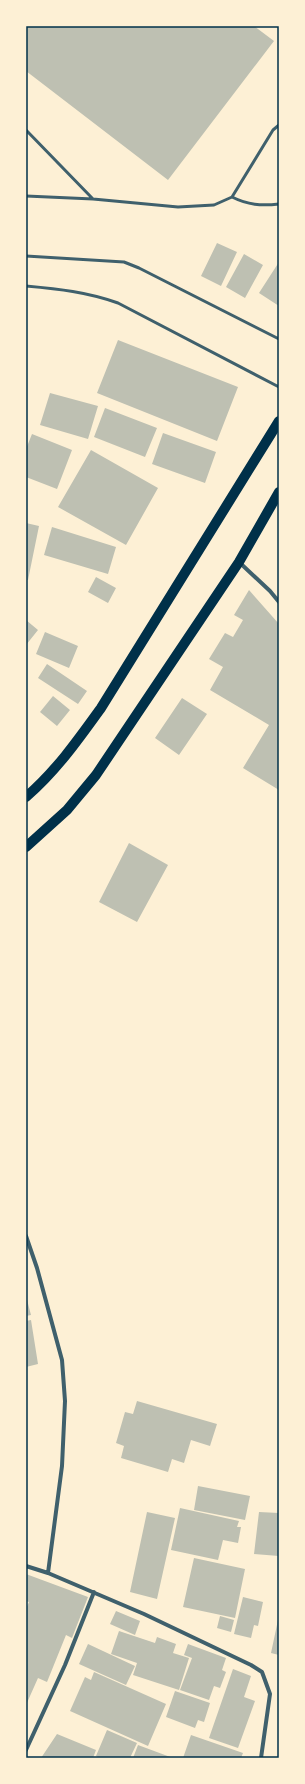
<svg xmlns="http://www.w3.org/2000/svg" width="305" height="1784" viewBox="0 0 305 1784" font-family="'Open Sans',sans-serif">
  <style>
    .building { fill: #bec0b2 }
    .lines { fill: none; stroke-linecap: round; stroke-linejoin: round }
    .service { stroke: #3f606c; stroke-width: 3 }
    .minor { stroke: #3f606c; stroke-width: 4 }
    .primary { stroke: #003049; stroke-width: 10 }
    .neatline { fill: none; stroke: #003049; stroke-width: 1.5 }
  </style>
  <rect width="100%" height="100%" fill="#fdf0d5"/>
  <path class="building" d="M26,26H254L274,41L168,180L26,71Z
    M217,243L237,252L221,286L201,276Z
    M244,254L263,265L245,298L226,287Z
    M279,262V306L259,293Z
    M118,340L238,387L217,441L97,393Z
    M50,393L98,406L88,439L40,425Z
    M105,408L157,428L145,457L94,437Z
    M163,433L216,452L205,483L152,464Z
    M32,434L72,450L57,489L26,477V449Z
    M91,450L158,488L126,545L58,507Z
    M26,523L39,526L28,580H26Z
    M52,527L116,547L108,574L44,555Z
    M96,577L116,588L108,603L88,592Z
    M249,590L279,624V790L243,768L269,725L210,690L223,667L209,659L225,633L233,637L243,620L234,615Z
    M26,620L38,630L26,645Z
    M45,632L78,646L69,668L36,654Z
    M47,664L87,691L78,704L38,678Z
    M53,696L70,710L57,726L40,712Z
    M182,698L207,714L179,755L155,738Z
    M129,843L168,865L137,922L99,902Z
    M26,1296L31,1315L26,1316Z
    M31,1320L38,1364L26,1367V1321Z
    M137,1401L217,1424L210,1446L191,1440L184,1463L172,1459L168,1472L121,1458L124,1446L116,1443L125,1412L133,1414Z
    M198,1486L250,1496L245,1520L194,1510Z
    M180,1508L239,1521L237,1527H241L238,1543L223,1540L218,1560L171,1550Z
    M147,1512L175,1518L157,1599L130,1592Z
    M259,1512L279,1513V1556L254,1554Z
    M194,1558L245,1569L235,1618L183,1607Z
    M26,1574L88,1597L72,1638L66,1635L47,1682L38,1678L26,1705V1609L29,1602L26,1601Z
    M243,1597L263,1602L258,1626L254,1625L251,1638L234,1634Z
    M116,1611L140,1621L135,1635L110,1624Z
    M220,1616L234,1620L231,1632L217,1628Z
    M278,1620H279V1655L271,1653Z
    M119,1631L155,1643L157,1637L176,1644L173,1653L189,1658L179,1690L133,1675L137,1663L111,1654Z
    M88,1644L135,1666L126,1685L79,1664Z
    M188,1644L226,1658L222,1670L226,1672L220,1688L214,1686L209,1700L180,1690L192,1658L184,1655Z
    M233,1669L251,1676L244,1697L255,1701L238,1748L209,1738Z
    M94,1672L166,1704L148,1746L70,1711L85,1677L91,1680Z
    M175,1691L210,1703L204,1722L198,1720L195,1728L166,1717Z
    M107,1730L137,1743L130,1758H100L96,1756Z
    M57,1734L96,1750L93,1758H41Z
    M191,1735L243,1753L241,1758H183Z
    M138,1745L173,1758H133Z"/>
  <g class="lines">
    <path class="service" d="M26,130L93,199
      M26,196L93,199L178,207L214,205L232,197L273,130L279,125
      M232,197C248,205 261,206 279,204
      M26,256L124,262L139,268L279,339
      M26,286C59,289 87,292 118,303L279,387"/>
    <path class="minor" d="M239,562L270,591L279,602
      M26,1236L37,1268L62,1360L65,1401L62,1466L48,1573L144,1614L251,1665L262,1672L270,1694L261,1758
      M26,1566L48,1573
      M26,1750L65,1665L94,1592"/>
    <path class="primary" d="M26,797C56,771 78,740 101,708L279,421
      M26,847L67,810L96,775L239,562L279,492"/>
  </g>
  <rect width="305" height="1784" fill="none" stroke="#fdf0d5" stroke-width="54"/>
  <rect x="27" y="27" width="251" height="1730" class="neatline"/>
</svg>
